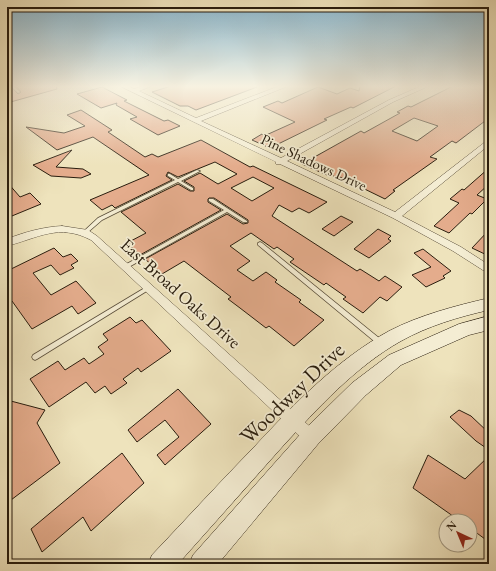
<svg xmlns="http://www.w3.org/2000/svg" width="496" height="571" viewBox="0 0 496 571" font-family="'EB Garamond',serif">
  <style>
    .building { fill: #e4ac8c; stroke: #291d0e; fill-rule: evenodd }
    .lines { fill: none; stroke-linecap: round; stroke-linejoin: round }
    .lane-casing { stroke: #5a4e3a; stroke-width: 1.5 }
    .street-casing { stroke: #5a4e3a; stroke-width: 1 }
    .secondary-casing { stroke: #291d0e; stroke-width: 1 }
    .lane { fill: #f4edd3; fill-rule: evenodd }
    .street { fill: #f4edd3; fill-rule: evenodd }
    .secondary { fill: #f4edd3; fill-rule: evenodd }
    .labels { text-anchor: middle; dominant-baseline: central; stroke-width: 3.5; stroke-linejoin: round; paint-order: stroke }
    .far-street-label { font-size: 15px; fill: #291d0e; stroke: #f4edd3 }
    .street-label { font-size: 18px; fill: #291d0e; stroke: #f4edd3 }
    .near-street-label { font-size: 22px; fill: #291d0e; stroke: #f4edd3 }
  </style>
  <rect width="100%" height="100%" fill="#eee3bc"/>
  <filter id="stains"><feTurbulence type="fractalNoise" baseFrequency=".005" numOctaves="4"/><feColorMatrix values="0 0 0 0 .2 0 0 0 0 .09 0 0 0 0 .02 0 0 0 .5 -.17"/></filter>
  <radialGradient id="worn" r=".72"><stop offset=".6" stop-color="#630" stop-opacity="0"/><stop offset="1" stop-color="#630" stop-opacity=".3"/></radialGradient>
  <path class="building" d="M7,86H10L18,94L21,92L16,86H56L57,89L7,103Z
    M171,86H256L257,87L196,110L188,106H180L152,92Z
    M360,86H396L353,108L351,107L324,119L327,120L270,148L252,140L262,134L264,136L295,122L263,107L278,101L282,103L318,87L337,94L350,88L359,91Z
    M453,86H489V122L485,121L456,143L452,141L430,157L437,159L393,190L395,191L385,199L340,177L338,178L329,174L327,175L302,164L361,131L364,133L400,113L397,112L408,106L411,107ZM414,118L438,126L417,141L392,131Z
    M102,87L127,100L124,101L164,121L168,120L180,126L158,135L130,119L137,117L116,105L117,103L101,108L77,94Z
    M81,110L112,130L108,132L145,157L152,154L158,157L201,140L250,167L253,166L327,202L309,213L299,208L292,212L279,205L272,216L357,271L360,269L379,281L385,276L402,287L387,301L380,297L363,313L343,299L346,297L326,283L324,285L290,262L294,259L277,247L274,249L251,233L230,246L250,261L237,270L253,281L266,272L277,280L275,282L301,300L299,302L324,320L294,346L269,326L266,328L240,308L228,299L231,297L184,261L162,274L145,259L227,214L243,224L248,223V220L214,198H209L208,199V202L221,210L140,255L127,243L146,233L121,212L178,184L190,191H194V187L184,181L200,173L218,184L237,174L215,162L178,177L168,172L166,176L172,180L115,208L112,205L102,210L90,200L149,175L93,137L57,150L26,127L64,133L85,126L67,115ZM253,177L274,188L252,201L231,188Z
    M72,150L56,167L83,169L91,174L81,178L51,176L33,165Z
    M489,168V184L477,195L487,199L472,214L470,213L449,233L434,226L459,203L450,199L462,189L464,190Z
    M7,182L20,197L30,193L41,204L7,218Z
    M341,216L353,222L334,236L322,229Z
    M378,229L391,236L388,239L391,241L369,258L354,249Z
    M489,230V256L472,248Z
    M54,248L63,257L71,254L78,261L71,265L74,268L60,275L51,265L33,273L51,295L76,281L96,303L78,314L72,306L32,329L12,301L7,304V271Z
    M423,249L451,271L443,276L445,278L426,287L412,275L431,267L414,253Z
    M130,317L136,323L142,320L171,351L141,372L138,368L123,379L127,383L111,394L105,386L95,393L86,382L49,407L30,379L58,361L65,370L84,358L89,364L104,354L98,347L108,340L103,334Z
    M178,389L211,424L165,465L157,455L179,437L165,420L137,442L128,430Z
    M7,400L45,410L37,423L60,463L7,503Z
    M459,410L471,416L489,433V450L476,441L450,417Z
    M122,453L144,483L91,531L83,517L42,552L31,529Z
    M428,455L465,479L489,456V542L470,528V521H460L413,488Z"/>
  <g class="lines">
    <defs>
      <path id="lane" d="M11,86H14L20,92L18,93Z
        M197,170L200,171L181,181L193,188V190H191L178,182L102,220L87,233L85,234L83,232L98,218L175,180L168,176V174H170L178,179Z
        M209,199H213L247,221V222H243L227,212L127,268H123L122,267L123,266L224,210L209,201Z
        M260,242L262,243L384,342L385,344L384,346L382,347L380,346L258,245V243Z
        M148,286L150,287L151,288L150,289L37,359L35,360L33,359L32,357L33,355Z"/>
      <path id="street" d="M120,86H128L134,89L143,86H152L139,91L196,118L279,86H288L201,121L281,158L389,100L421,86H429L393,102L287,161L395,212L489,139V145L402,216L461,247L489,265V274L453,251L393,218L280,164H276V162Z
        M62,226L88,230L97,236L316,432L319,437L316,442L311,445L306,442L91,240C59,223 38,238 7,246V239C25,232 43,227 62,226Z"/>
      <path id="secondary" d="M489,298V310C458,317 428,326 401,341C355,367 318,408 283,446C248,485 213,525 178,564H148L152,555C187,518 221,481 256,445C295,403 338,359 389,331C420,315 455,306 489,298Z
        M489,316V330L469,335L401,365L366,395L318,444L218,564H189L193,555L304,430L352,383L389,355L459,324Z"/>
    </defs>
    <use href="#lane" class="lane-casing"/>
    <use href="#street" class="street-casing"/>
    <use href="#secondary" class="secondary-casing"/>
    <use href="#lane" class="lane"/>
    <use href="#street" class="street"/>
    <use href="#secondary" class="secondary"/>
  </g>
  <linearGradient id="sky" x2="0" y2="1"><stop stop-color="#88b8d1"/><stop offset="0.52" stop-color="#f7f2e1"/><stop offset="1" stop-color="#f7f2e1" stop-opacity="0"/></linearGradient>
  <rect width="496" height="166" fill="url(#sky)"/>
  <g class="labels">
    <g class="far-street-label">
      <text transform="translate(314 162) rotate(25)">Pine Shadows Drive</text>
    </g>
    <g class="street-label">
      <text transform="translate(181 293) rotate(42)">East Broad Oaks Drive</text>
    </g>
    <g class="near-street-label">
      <text transform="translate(292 393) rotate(-44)">Woodway Drive</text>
    </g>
  </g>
  <rect width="496" height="571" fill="none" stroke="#eee3bc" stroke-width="24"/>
  <rect x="8" y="8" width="480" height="555" fill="none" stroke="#291d0e" stroke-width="2"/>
  <rect x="12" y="12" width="472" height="547" fill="none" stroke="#291d0e"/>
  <g transform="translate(458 533) rotate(316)"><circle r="19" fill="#f4edd3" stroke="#a39a84"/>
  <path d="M0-3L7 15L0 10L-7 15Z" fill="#8f2418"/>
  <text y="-6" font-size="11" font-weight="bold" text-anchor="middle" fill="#291d0e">N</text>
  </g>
  <rect width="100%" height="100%" filter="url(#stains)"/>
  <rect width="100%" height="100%" fill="url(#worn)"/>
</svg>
